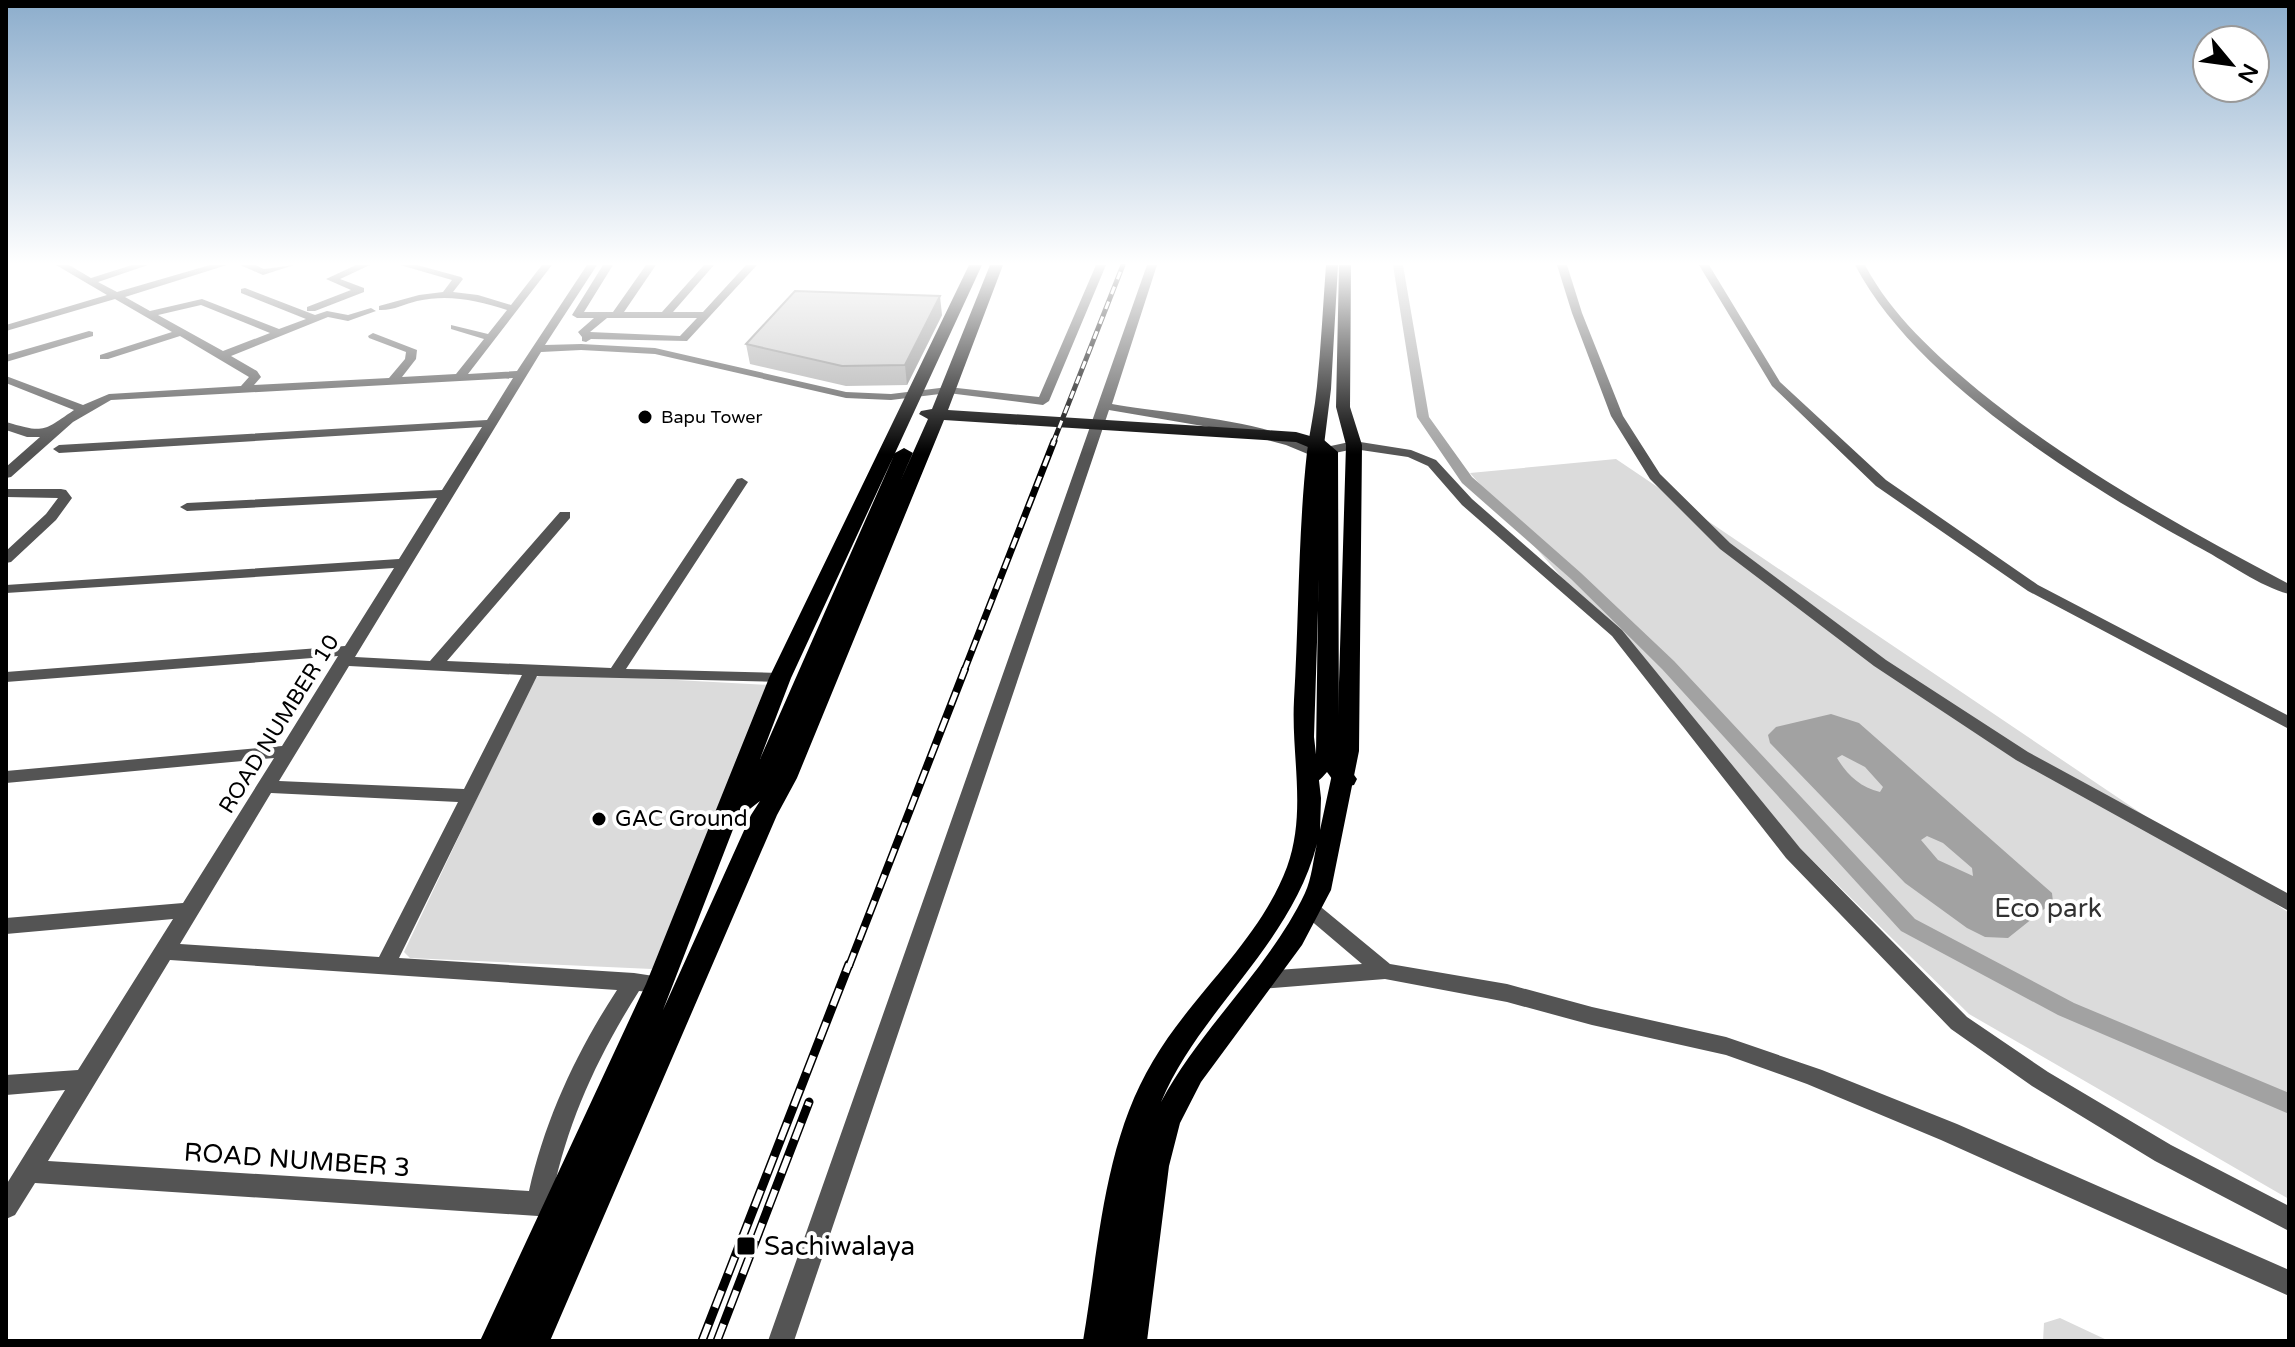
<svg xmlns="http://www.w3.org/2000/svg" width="2295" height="1347" viewBox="0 0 2295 1347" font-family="'Varela Round',sans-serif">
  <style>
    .green { fill: #dbdbdb }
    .water { fill: #a2a2a2; fill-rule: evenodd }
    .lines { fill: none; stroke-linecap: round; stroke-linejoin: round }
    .canal { fill: #a2a2a2; fill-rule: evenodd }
    .minor { fill: #545454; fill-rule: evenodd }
    .tertiary { fill: #545454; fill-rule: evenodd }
    .primary { fill: #000; fill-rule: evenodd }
    .trunk { fill: #000; fill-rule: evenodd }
    .rail-far3-casing { stroke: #000; stroke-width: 5 }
    .rail-far2-casing { stroke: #000; stroke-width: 7 }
    .rail-far1-casing { stroke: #000; stroke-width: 8 }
    .rail-casing { stroke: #000; stroke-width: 9 }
    .rail-far3 { stroke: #fff; stroke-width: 3; stroke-dasharray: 8; stroke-linecap: butt }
    .rail-far2 { stroke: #fff; stroke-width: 4; stroke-dasharray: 11; stroke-linecap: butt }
    .rail-far1 { stroke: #fff; stroke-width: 5; stroke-dasharray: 14; stroke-linecap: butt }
    .rail { stroke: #fff; stroke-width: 6; stroke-dasharray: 18; stroke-linecap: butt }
    .wall { fill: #a9a9a9 }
    .shaded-wall { fill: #898989 }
    .building { fill: #c4c4c4; stroke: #898989; stroke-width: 2 }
    .poi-dot { fill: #000; stroke: #fff; stroke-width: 3 }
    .labels { text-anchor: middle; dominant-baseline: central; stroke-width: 8; stroke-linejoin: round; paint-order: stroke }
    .far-poi-label { font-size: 18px; fill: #000; stroke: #fff; text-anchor: start }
    .street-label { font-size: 22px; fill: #000; stroke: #fff }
    .poi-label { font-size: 22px; fill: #000; stroke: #fff; text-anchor: start }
    .near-park-label { font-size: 26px; fill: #323232; stroke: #fff }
    .near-street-label { font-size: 26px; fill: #000; stroke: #fff }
    .near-poi-label { font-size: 26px; fill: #000; stroke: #fff; text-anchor: start }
  </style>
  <rect width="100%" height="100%" fill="#fff"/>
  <path class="green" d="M1616,459L2289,913V1199L1969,1014L1799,847L1470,473Z
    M547,673L769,685L652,969L410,958L404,952L534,678Z
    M2060,1318L2109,1341H2043L2044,1323Z"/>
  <path class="water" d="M1831,714L1859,723L2052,893L2053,902L2008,938L1985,937L1967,928L1905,883L1770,743L1768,735L1776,727ZM1842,755L1865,767L1883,787L1880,792C1860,787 1847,775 1837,758ZM1927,836L1943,843L1972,868L1973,876L1938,860L1921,840Z"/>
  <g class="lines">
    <path class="canal" d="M1393,265H1403L1429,417L1472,477L1581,573L1674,661L1915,919L2074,1003L2289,1093V1114L2058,1015L1901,931L1662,669L1571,579L1462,483L1417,417Z"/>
    <path class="minor" d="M56,265H69L91,278L132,265H148L98,282L117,292L210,265H227L125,297L150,311L202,299L279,329L306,319L241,293V289L245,288L315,315L327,311L348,315L371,308L376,311L348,321L328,317L231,356L257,371L261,377L254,385L389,378L405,359L406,352L369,338L368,336L373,333L417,350L416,359L402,377L456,374L484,339L451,329V325L488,334L507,310C477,300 448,294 417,301C405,304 392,311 379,310V306L419,295L443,292L452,280L400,265H417L461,277L463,279L453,292L478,295L511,305L542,265H552L468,374L517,371L587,265H597L545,345L581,344L655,348L846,392L891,394L948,387L1039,397L1096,265H1106L1049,401L1043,405L948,393L891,400L846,398L655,354L581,350L541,352L355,657L430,661L560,512H570V518L447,661L611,668L737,479L742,478L748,482L626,669L780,673L788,678L786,682L537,676L399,958L634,973L667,978L670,984L667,990L660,993L639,991C599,1054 568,1120 553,1193L571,1197L574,1205L571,1213L562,1217L538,1216L35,1183L15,1215L6,1219V1185L65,1090L6,1095V1075L78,1070L173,919L6,934V918L183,903L274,758L6,783V771L282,746L338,656L6,682V672L345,646L394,568L6,593V585L399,559L437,498L187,511L180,507L187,503L442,490L482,427L59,453L53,449L59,445L487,420L513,378L111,400L73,422L11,477L6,478V467L40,437H27L6,430V422C44,433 42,432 74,410L6,383V376L83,405L109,394L241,386L249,377L180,336L108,359H100V355L172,332L115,299L6,331V325L107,295ZM201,305L270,333L223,351L158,315ZM349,666L522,675L464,789L279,781ZM271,793L458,802L379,957L180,944ZM170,960L617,990C577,1051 545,1119 529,1191L48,1161Z
      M240,265H255L264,269L294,265L263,275Z
      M356,265H370L340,279L364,288V292L315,311H307V307L351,290L326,279Z
      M603,265H613L584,312H613L646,265H656L624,312H662L704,265H714L673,312H703L746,265H757L687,341L591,339L586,342L582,341V337L578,332L594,318H577L572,315ZM607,318H697L680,336L590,332Z
      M1147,265H1157L1112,404C1162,413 1285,422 1321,453L1315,457L1286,445L1238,432L1109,410L794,1341H768Z
      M1699,265H1709L1780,382L1886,480L2038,585L2289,716V729L2028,591L1876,486L1772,386Z
      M89,331L93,332V336L6,362V355Z
      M6,489H61L66,490L72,498L56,520L11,562L6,563V551L46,514L58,498L6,497Z"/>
    <path class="tertiary" d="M1557,265H1567L1582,313L1623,416L1660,474L1730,543L1886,660L2028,752L2289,894V911L2016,760L1874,666L1720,549L1650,479L1611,416L1572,313Z
      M1855,265H1865C1892,316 1935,354 1979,391C2074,468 2181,527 2289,584V594C2261,587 2228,563 2202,549C2088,487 1916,382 1855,265Z
      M1354,441L1411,450L1436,460L1472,499L1622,630L1800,848L1967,1017L2048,1072L2171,1145L2289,1206V1231L2155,1161L2032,1086L1951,1029L1786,858L1612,636L1462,505L1428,466L1408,457L1354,449L1316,457L1310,453L1312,450Z
      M1309,900L1316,903L1390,964L1507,984L1592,1007L1726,1037L1822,1070L1957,1124L2289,1270V1296L1941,1140L1807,1084L1726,1055L1592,1025L1507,1002L1385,979L1261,989L1254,986L1251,980L1254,974L1261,971L1362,964L1302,913L1299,908L1302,903Z"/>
    <path class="primary" d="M1326,265H1338L1331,389L1323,453L1314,737L1321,798L1320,830L1337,751L1346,445L1336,407L1339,265H1351L1350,407L1362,445L1359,751L1331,890L1302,945L1201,1082L1180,1123L1169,1166L1147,1341H1083C1099,1248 1103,1144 1153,1061C1192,994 1259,942 1287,867C1307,812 1291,756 1294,700C1299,618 1298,534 1307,452C1310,430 1315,408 1317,386C1321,346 1323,306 1326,265ZM1317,844C1313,860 1312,878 1305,893C1269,969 1201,1027 1161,1102C1201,1008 1290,946 1317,844Z"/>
    <path class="trunk" d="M969,265H982L791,678L760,759L895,453L904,448L913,453L899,484L928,419L919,414L921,411L932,409L990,265H1003L948,410L1296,432L1324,440L1338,452L1339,744L1340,755L1357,779L1354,785C1339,789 1335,783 1327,772C1318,782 1314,787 1300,783L1297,777L1316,754L1320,452L1296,442L944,420L797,778L777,815L550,1341H480L646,984L769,678ZM760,801L751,815L663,1010L737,819Z"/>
    <defs>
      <path id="rail-far3" d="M1053,443L1123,265"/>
      <path id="rail-far2" d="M964,671L1054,441"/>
      <path id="rail-far1" d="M849,966L965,669"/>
      <path id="rail" d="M702,1341L849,964
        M717,1341L809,1102"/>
    </defs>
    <use href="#rail-far3" class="rail-far3-casing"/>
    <use href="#rail-far2" class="rail-far2-casing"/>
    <use href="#rail-far1" class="rail-far1-casing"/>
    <use href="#rail" class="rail-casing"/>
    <use href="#rail-far3" class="rail-far3"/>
    <use href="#rail-far2" class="rail-far2"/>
    <use href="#rail-far1" class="rail-far1"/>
    <use href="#rail" class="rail"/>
  </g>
  <path class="wall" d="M942,315L907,385L846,386L750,364L746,344Z"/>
  <path class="shaded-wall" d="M940,296L942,315L907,385L905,365Z"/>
  <path class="building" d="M795,291L940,296L905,365L842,366L746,344Z"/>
  <linearGradient id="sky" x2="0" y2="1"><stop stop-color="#8cadcc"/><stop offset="0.58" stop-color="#fff"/><stop offset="1" stop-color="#fff" stop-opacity="0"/></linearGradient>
  <rect width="2295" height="454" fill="url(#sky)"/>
  <g class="poi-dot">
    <circle cx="645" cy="417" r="8"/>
    <circle cx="599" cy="819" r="8"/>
    <rect x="736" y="1236" width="20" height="20" rx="4"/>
  </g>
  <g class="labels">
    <g class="far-poi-label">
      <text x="661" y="417">Bapu Tower</text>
    </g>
    <g class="street-label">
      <text transform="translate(279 724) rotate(-58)">ROAD NUMBER 10</text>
    </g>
    <g class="poi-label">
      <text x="615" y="819">GAC Ground</text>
    </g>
    <g class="near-park-label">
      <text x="2048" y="908">Eco park</text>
    </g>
    <g class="near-street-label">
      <text transform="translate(297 1160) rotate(4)">ROAD NUMBER 3</text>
    </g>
    <g class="near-poi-label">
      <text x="764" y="1246">Sachiwalaya</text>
    </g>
  </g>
  <rect width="2295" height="1347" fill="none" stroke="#000000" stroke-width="16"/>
  <g transform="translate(2231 64) rotate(119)"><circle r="38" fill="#ffffff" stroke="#999999" stroke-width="2"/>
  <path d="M0-6L14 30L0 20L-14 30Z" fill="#000000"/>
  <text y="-12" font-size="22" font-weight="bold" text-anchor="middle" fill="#000000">N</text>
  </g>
</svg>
